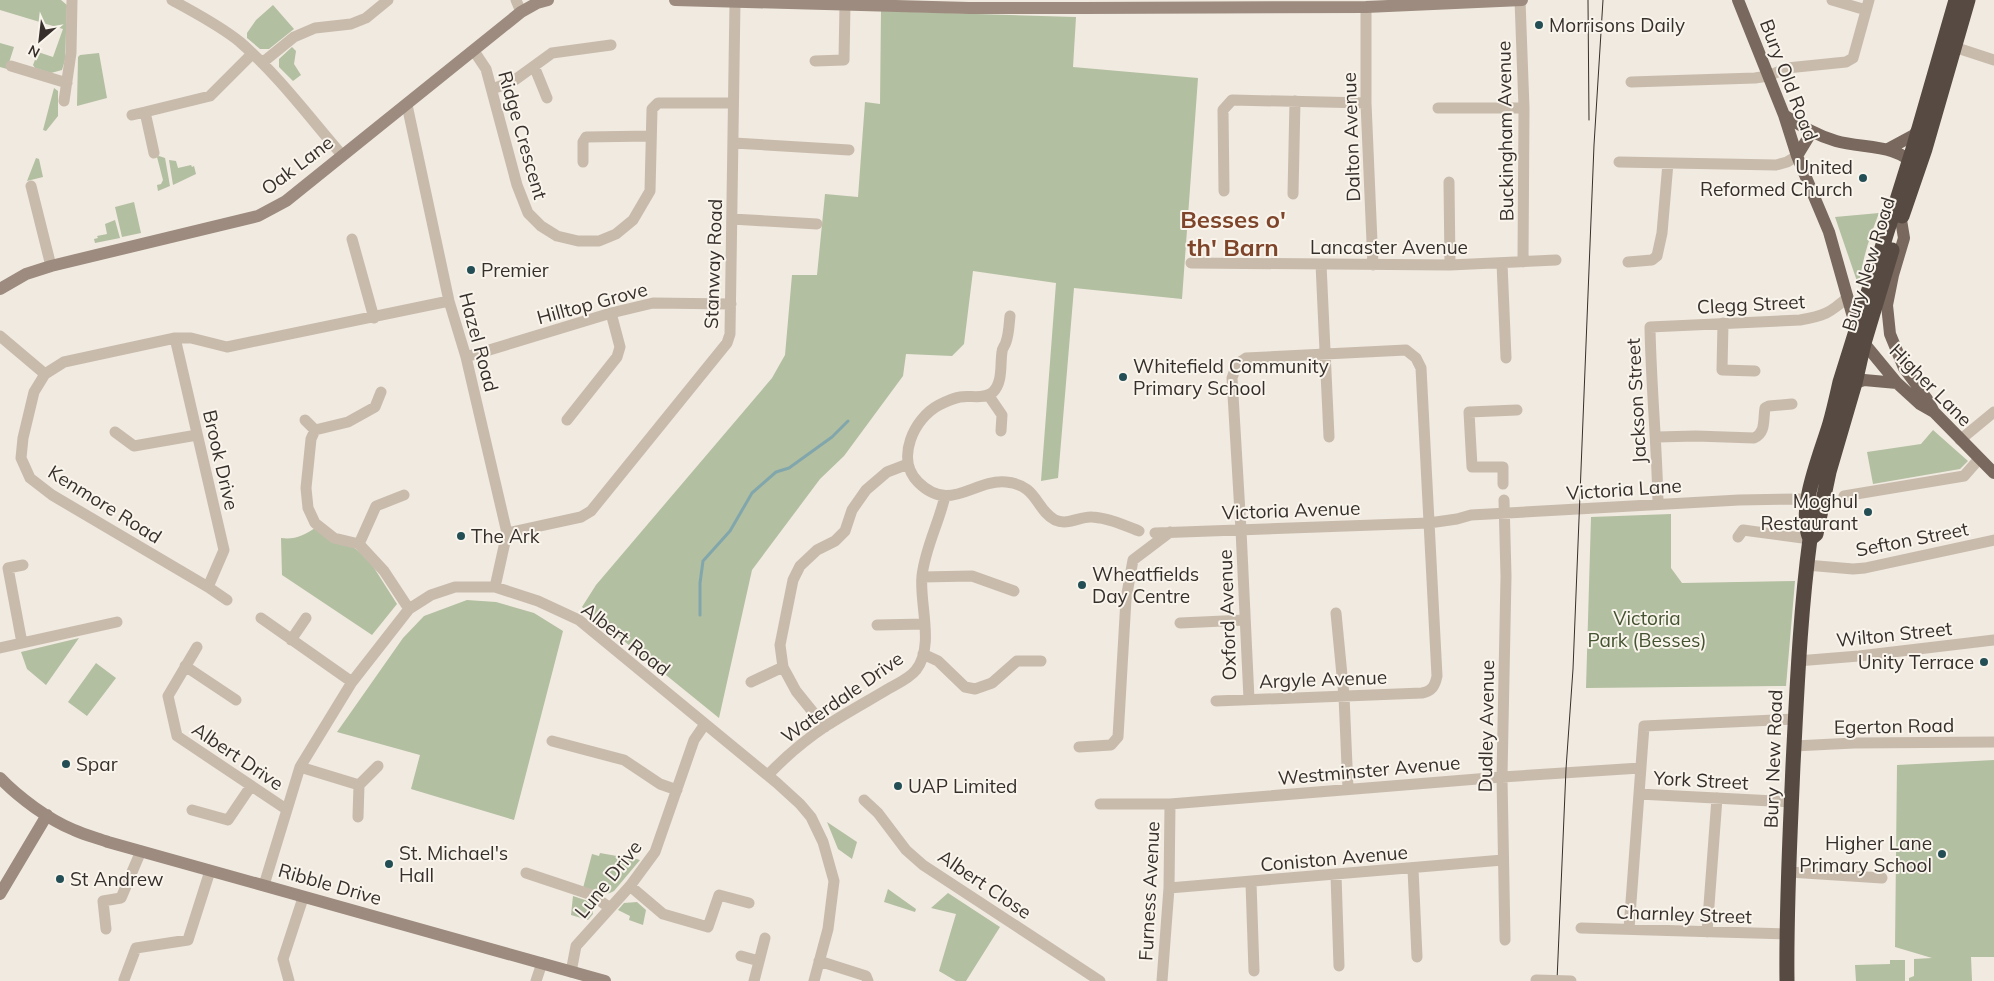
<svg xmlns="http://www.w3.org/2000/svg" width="1994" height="981" viewBox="0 0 1994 981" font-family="Mulish,sans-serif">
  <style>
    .green { fill: #b3bfa1 }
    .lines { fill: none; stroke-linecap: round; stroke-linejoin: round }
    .stream { stroke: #81a7ac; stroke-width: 3 }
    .street { stroke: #c8bbac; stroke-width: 11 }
    .secondary { stroke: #9c8b7e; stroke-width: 12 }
    .primary { stroke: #78685d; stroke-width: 12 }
    .highway { stroke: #574a42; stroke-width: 15 }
    .tram { stroke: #372f2b; stroke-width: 1 }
    .street-bridge { stroke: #c8bbac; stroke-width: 11 }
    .poi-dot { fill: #234e55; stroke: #f9f4ec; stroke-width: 2 }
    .labels { text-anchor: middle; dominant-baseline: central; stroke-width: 4; stroke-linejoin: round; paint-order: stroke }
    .poi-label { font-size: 19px; fill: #372f2b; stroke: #f9f4ec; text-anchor: start }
    .street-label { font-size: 19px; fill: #372f2b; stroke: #f9f4ec }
    .park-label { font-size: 19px; fill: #445330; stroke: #f9f4ec }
    .district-label { font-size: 24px; font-weight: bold; fill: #7f452a; stroke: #f9f4ec }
  </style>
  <rect width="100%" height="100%" fill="#f1eae0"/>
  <path class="green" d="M0,0H61L67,5L65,60L62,70L51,73L35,68L33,65L38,52L53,57L63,29L0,10Z
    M273,5L294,29L269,49H260L247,38V33L256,20Z
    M881,11L1076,17L1073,67L1198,78L1182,299L1074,288L1058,478L1041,481L1056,283L973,271L964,344L952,356L906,354L903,376L844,456L820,479L752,570L719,718L582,607L596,585L772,378L785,355L792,275H817L825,194L858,197L865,102L880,104Z
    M0,43L14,47L7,69L0,67Z
    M292,47L296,51L294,64L301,75L293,81L279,67V59Z
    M99,53L107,98L77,106L78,57L80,55Z
    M54,88L58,91V116L46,131L43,130Z
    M159,156L165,158L170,186L158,191L157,185L161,184L163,180L157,157Z
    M36,158L39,159L43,177L27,181Z
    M169,160L176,161L178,168L191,165L192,167L194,166L196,174L173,185Z
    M134,202L141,233L122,237L115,207Z
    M1879,213C1869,239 1862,259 1859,287L1835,217Z
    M115,220L120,238L95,243L94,239L98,238L97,236L107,234L105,224Z
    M1933,430L1968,461L1960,469L1873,484L1867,452L1921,444Z
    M1671,514V568L1682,583L1795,581L1786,686L1586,688L1591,517Z
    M315,528L356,549L369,560L397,604L372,635L282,575L281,538C295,540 304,535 315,528Z
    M467,600L496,602L534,613L563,631L514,820L411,789L420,755L337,732L403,638L424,616Z
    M79,638L46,685L27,669L21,652Z
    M96,663L116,678L87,716L68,702Z
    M1994,760V957H1971L1972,981H1909V978L1914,976V959L1932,958L1895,947L1897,765Z
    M827,822L857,842L852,859L838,849Z
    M600,853L628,858L630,857L640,860L614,891C604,897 594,892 583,888L592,854L599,856Z
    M888,889L916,909L915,912L884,902Z
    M948,893L1000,927L966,981H956L939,971L956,914L931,908Z
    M573,896L591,902L593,914L588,920L571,915Z
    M637,902L646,910L643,925L629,920L630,916L618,910L624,903Z
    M1890,960H1905V981H1856L1855,965L1890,964Z"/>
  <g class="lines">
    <path class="stream" d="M700,615V583L703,561L730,531L752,493L776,472L789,468L832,437L848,421"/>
    <path class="street" d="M172,0C195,13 219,25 240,42C278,75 309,117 342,155
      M516,0L521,12
      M1520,0L1524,108L1523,262
      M1832,0L1866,10
      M1366,7V103L1373,265
      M1948,45L1994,60
      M474,51L486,69L517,185L528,213L541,226L557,236L578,241H599L616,234L633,220L650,191L652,109L658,103H733
      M815,61L844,60L845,4
      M262,63L294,37L315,28L351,24L366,18L388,0
      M11,66L67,83
      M534,66L547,98
      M1631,82L1755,78L1768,76L1787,68L1846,62L1853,58L1869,0
      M492,89L512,82L552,53L611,45
      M64,101L71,53L72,0
      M407,105L449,301L466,357L507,533L495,587
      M1438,108H1524
      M132,115L145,112
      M734,143L849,150
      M154,153L145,112L210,96L252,54
      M583,162V142L586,137L651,136
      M1619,162L1776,165L1787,162L1797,156
      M1449,182L1450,265
      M31,186L51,266
      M1224,191L1223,110L1232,100L1366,103
      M1293,194L1295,101
      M732,219L817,224
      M352,239L374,318
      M1628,262L1652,260L1657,256L1662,233L1668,163
      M1191,263L1450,265L1556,260
      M1502,263L1506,358
      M1321,264L1329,437
      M1010,316C1009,324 1009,334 1006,342C1005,346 1002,348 1002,352C1000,365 1003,382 993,392C985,400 970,395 960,397C954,398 945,402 939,405C914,418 895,459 918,482C950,514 973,479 1006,482C1038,485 1035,509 1055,520C1068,526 1080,516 1092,517C1109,518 1124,525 1139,531
      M1723,323L1722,370L1755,371
      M0,336L45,374
      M175,338L224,550L208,587
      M466,357L611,313L653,303L731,304
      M381,392L375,407L348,422L315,430L311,439L306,488L308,508L315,523L334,538L359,544L384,571L409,609
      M989,396L1002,415L1001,431
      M305,420L315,430
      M567,420L617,357L620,347L611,313
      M115,432L134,446L197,435
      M1657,437L1696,436L1754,438C1766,433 1763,420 1765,408L1769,406L1792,404
      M1960,440L1994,412
      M1503,484V467H1472L1469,412L1517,410
      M1844,496L1964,476L1979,459
      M1504,500L1506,576L1502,777L1505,940
      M1658,504C1657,445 1651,386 1650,327L1800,320C1824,316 1830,313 1848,297
      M507,533L581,517L591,511L727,343L730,334L735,2
      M1155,533L1429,523L1457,519L1471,515L1739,500L1799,499L1814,501
      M1738,537L1743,530L1810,539
      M359,544L376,506L404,495
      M1806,565L1853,569L1865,568L1994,540
      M922,577L972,576L1014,591
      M227,600L208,587L52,495L30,478L21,458L23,438L34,392L45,374L64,362L175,338H191L227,347L449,301
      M1336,613L1344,696L1348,789
      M261,618L352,682
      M1180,623L1245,620
      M877,625L924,624
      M291,640L306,618
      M22,643L8,568L23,565
      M197,647L168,696L177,736L286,809
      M0,648L117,622
      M923,654L938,661L965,687L975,689L992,683L1017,661H1041
      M1797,661L1859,656L1994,640
      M185,666L236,700
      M751,682L783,667
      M1216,701L1422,693C1432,691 1435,686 1437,676L1421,368L1416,358L1406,350L1246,358L1237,364L1232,378L1241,530L1249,699
      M825,727L796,691L783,667L780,645L793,580L800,566L817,550L835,541L845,531L852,510L866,490L887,472L908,464
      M552,741L624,760L660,784L677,790
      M1794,746L1854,743L1994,742
      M1079,747L1111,745L1118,737L1126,599L1133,560L1170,532
      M300,767L359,785
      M768,775C785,757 805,740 826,726C846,713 868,701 888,689C897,684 910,678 916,670C935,646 919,603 922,576C925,548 939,523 945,496
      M1639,794L1792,802
      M864,800L878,813L906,850L923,865L1100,981
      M1100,804H1170L1502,777L1640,768
      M192,810L228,820L251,786
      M358,817L359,785L378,766
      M1413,869L1417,957
      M1789,872L1882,878
      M526,873L592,895L610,908
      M1336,875L1339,966
      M1251,883L1254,971
      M264,885L300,767L352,682L409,609L431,595L455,587H495L538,601L579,620L777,783L800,804L811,817L823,842L834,881L828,929L814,981
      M630,886L663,914L708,927L719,895L749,903
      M1169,888L1503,860
      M1581,928L1786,934
      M106,929L103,901L121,898L141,851
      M1629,929L1644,726L1795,719
      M1707,932L1717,798
      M741,956L759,961
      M819,961L866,976L868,981
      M571,972L576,946L630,886L655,852L694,740L705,724
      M124,980L136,948L188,940L210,871
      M289,981L283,959L303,898
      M536,981L542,963
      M754,981L765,938
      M1162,981L1169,888L1170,804"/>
    <path class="secondary" d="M675,0L969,8H1082L1366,7L1522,0
      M0,289L26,274L51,266L258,216L286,201L521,12L537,3L548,0
      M0,778C18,797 49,820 74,830C85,835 97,838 108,842L605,981
      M0,894L47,815"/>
    <path class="primary" d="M1738,0L1784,115L1797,156L1829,232L1857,331L1864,343L1897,383L1920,404L1934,412L1994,473
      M1784,115C1801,126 1816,135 1836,141C1863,149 1897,143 1916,167
      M1888,149L1914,135L1919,128
      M1797,156L1811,133
      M1901,220L1904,238L1893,275L1887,305L1890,334L1904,368L1927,399L1933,410
      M1855,383L1864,380L1897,383"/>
    <path class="highway" d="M1902,216L1925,149L1968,0
      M1810,539L1816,534L1829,472L1855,383L1864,343L1892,250
      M1787,981C1786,909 1790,837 1793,765C1797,690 1800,614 1810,539C1797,508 1821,454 1830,423C1834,409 1837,395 1840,382L1913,149L1956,0"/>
    <path class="tram" d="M1588,0L1589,120
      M1557,981L1566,769L1573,669L1594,145L1603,0"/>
    <path class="street-bridge" d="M1536,980L1571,981"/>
  </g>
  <g class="poi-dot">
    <circle cx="1539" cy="25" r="5"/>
    <circle cx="1863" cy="178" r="5"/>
    <circle cx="471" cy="270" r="5"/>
    <circle cx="1123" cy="377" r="5"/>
    <circle cx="1868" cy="512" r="5"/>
    <circle cx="461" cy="536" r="5"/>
    <circle cx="1082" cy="585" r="5"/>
    <circle cx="1984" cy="662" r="5"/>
    <circle cx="66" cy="764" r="5"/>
    <circle cx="898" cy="786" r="5"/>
    <circle cx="1942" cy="854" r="5"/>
    <circle cx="389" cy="864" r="5"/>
    <circle cx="60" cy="879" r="5"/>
  </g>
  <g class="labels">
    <g class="poi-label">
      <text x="1549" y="25">Morrisons Daily</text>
      <text x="1853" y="167" text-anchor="end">United<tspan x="1853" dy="22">Reformed Church</tspan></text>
      <text x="481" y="270">Premier</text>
      <text x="1133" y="366">Whitefield Community<tspan x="1133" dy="22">Primary School</tspan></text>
      <text x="1858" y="501" text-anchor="end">Moghul<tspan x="1858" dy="22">Restaurant</tspan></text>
      <text x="471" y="536">The Ark</text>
      <text x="1092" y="574">Wheatfields<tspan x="1092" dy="22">Day Centre</tspan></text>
      <text x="1974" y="662" text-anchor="end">Unity Terrace</text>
      <text x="76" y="764">Spar</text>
      <text x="908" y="786">UAP Limited</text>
      <text x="1932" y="843" text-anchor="end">Higher Lane<tspan x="1932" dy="22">Primary School</tspan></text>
      <text x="399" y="853">St. Michael's<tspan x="399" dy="22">Hall</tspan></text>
      <text x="70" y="879">St Andrew</text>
    </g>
    <g class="street-label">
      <text transform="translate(1789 80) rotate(69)">Bury Old Road</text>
      <text transform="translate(1505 131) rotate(-91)">Buckingham Avenue</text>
      <text transform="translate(523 135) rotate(74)">Ridge Crescent</text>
      <text transform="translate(1351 137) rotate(-92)">Dalton Avenue</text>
      <text transform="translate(297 165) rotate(-37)">Oak Lane</text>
      <text x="1389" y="247">Lancaster Avenue</text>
      <text transform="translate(713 264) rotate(-88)">Stanway Road</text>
      <text transform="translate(1868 264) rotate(-73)">Bury New Road</text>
      <text transform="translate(592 303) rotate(-15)">Hilltop Grove</text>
      <text transform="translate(1751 304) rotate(-3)">Clegg Street</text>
      <text transform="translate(479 342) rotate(75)">Hazel Road</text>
      <text transform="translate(1931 385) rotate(45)">Higher Lane</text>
      <text transform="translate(1636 401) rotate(-93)">Jackson Street</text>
      <text transform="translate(221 460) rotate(77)">Brook Drive</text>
      <text transform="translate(1624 489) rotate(-4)">Victoria Lane</text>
      <text transform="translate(105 504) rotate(32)">Kenmore Road</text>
      <text transform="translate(1291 510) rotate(-2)">Victoria Avenue</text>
      <text transform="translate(1912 539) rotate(-11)">Sefton Street</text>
      <text transform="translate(1227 615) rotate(-92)">Oxford Avenue</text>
      <text transform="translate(1894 634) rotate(-6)">Wilton Street</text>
      <text transform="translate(626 639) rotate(38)">Albert Road</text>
      <text transform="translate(1323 679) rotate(-2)">Argyle Avenue</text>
      <text transform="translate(842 697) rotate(-35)">Waterdale Drive</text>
      <text transform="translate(1486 726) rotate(-89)">Dudley Avenue</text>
      <text transform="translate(1894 726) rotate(-1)">Egerton Road</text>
      <text transform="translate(238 756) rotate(34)">Albert Drive</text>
      <text transform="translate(1773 759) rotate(-88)">Bury New Road</text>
      <text transform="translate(1369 770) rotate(-5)">Westminster Avenue</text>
      <text transform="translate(1701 780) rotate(3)">York Street</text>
      <text transform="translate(1334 858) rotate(-5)">Coniston Avenue</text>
      <text transform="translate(608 879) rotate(-51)">Lune Drive</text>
      <text transform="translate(330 884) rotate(16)">Ribble Drive</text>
      <text transform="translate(985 884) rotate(34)">Albert Close</text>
      <text transform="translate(1149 891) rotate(-87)">Furness Avenue</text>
      <text transform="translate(1684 914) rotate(2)">Charnley Street</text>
    </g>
    <g class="park-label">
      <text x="1647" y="618">Victoria<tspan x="1647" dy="22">Park (Besses)</tspan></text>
    </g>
    <g class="district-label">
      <text x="1233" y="219">Besses o'<tspan x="1233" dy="28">th' Barn</tspan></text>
    </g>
  </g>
  <g transform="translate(40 40) rotate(208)" stroke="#f9f4ec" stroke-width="4" paint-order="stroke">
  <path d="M0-4L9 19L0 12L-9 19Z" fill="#372f2b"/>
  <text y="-8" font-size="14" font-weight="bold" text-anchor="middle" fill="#372f2b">N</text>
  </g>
</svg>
